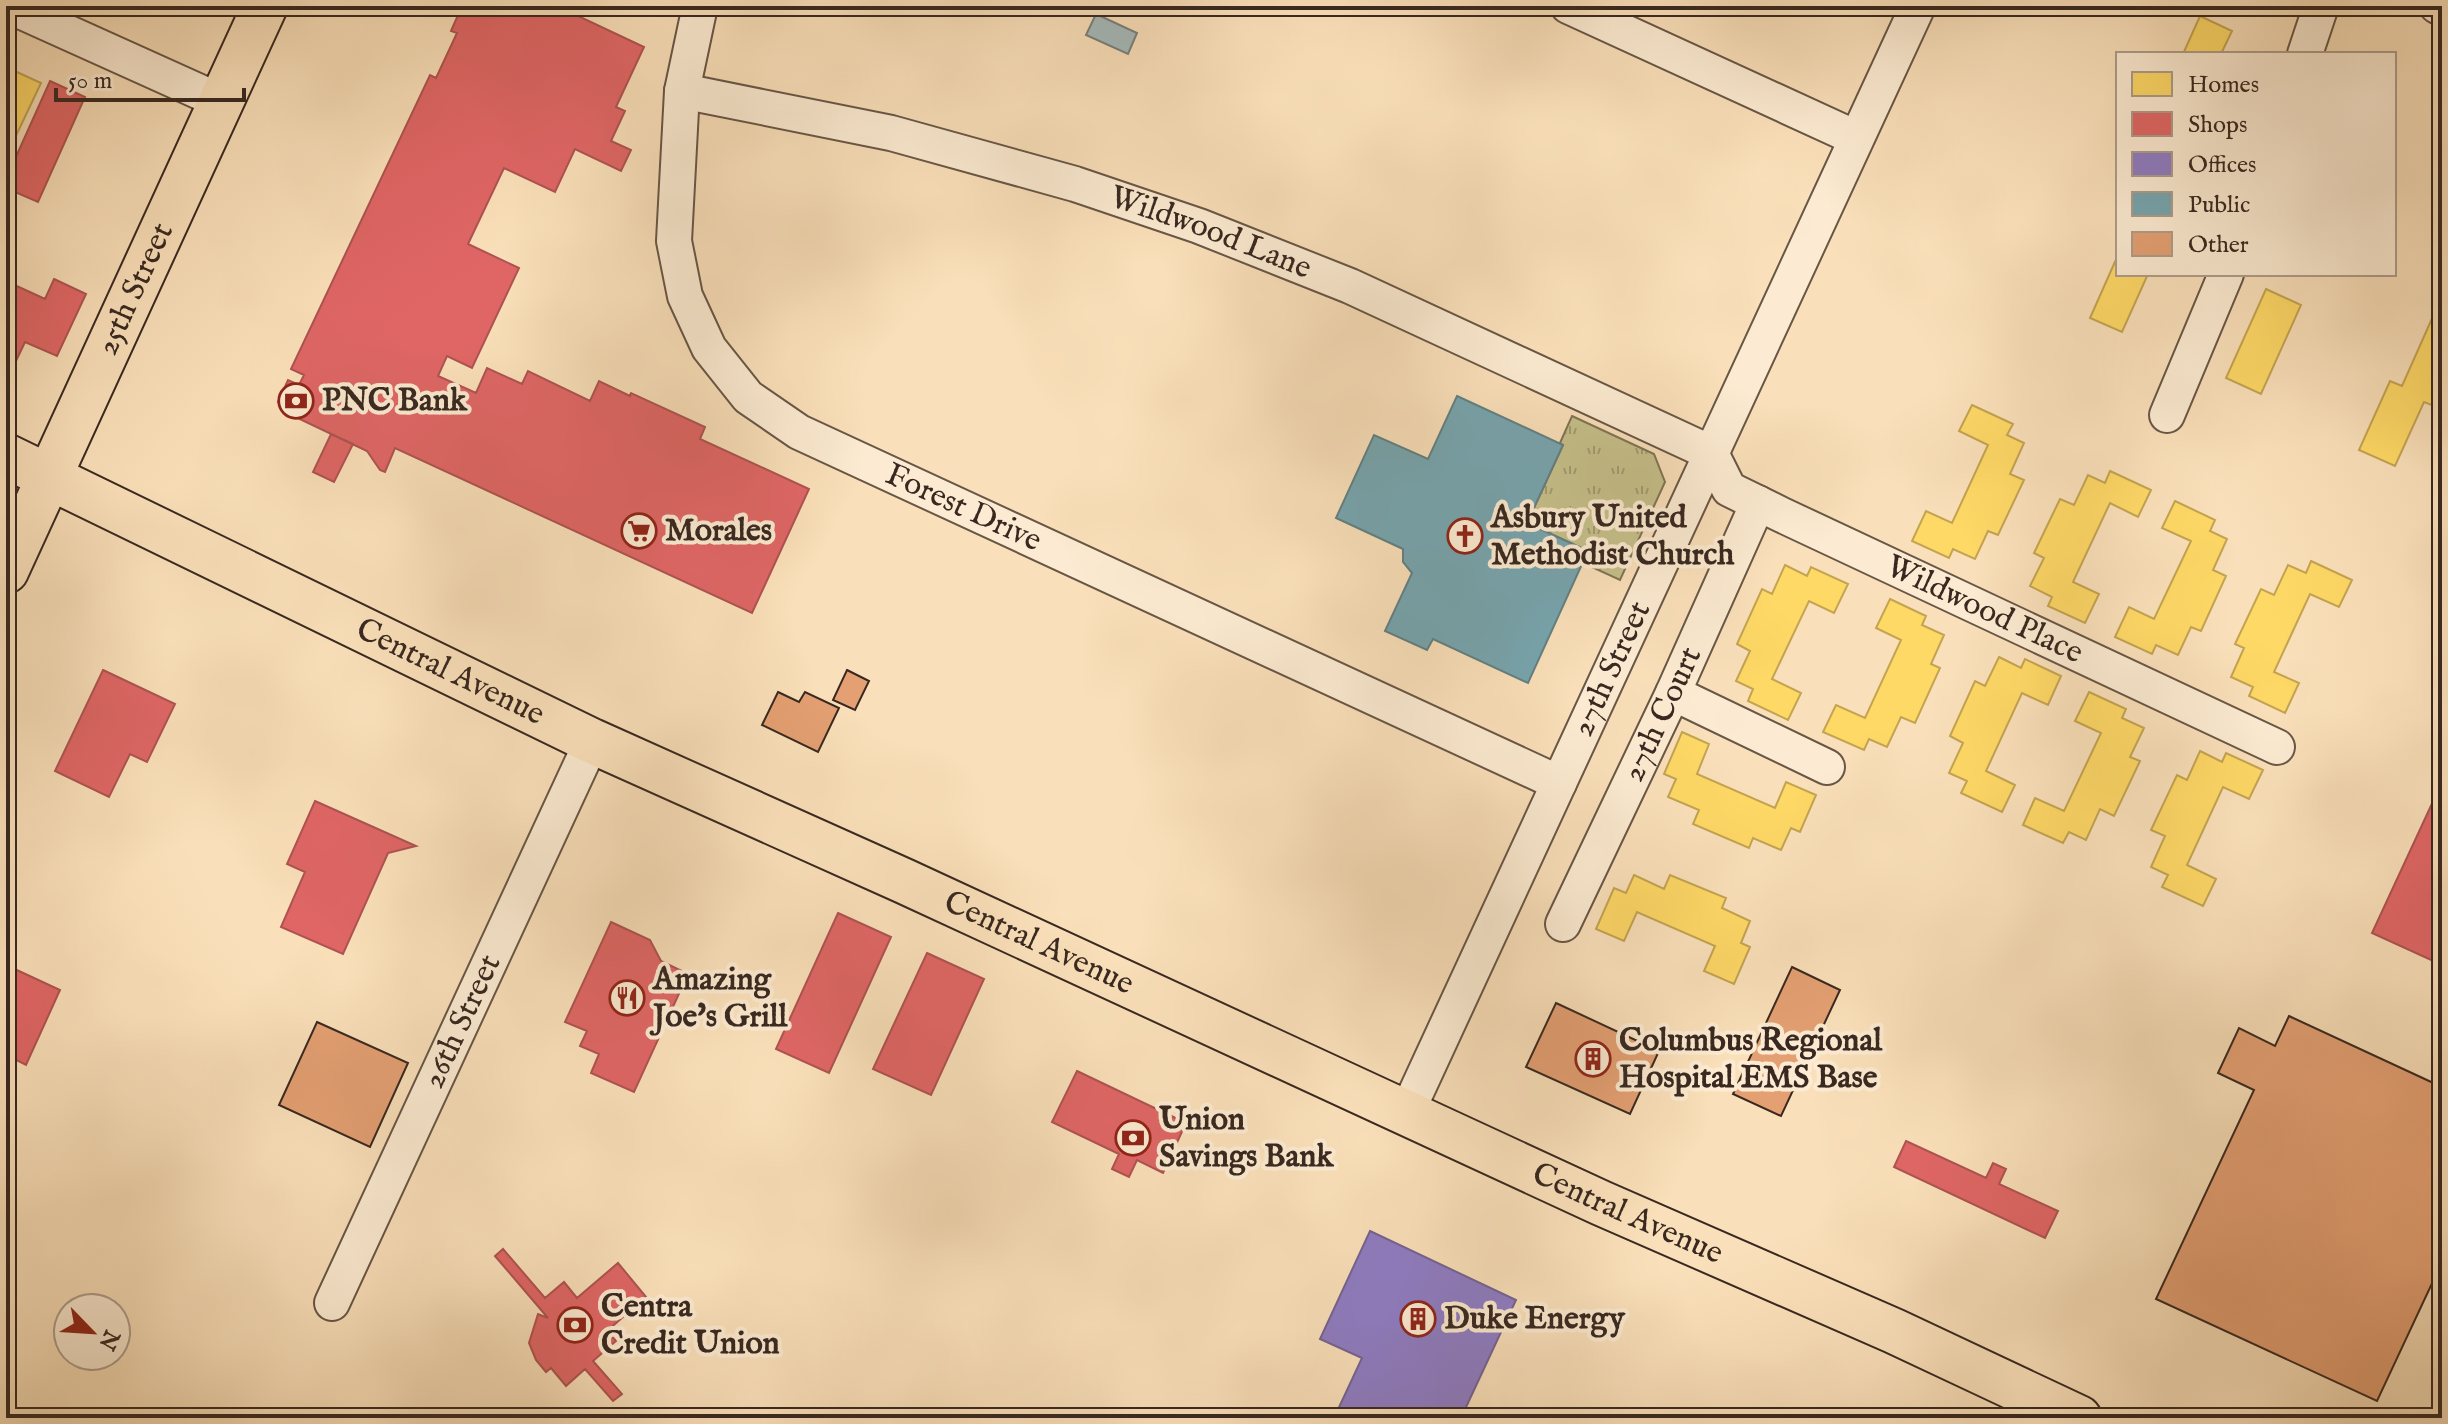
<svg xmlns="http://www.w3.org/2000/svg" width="2448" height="1424" viewBox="0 0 2448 1424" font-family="'IM FELL English',serif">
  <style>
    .grass { fill: url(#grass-tufts); stroke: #7f7456; stroke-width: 2 }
    .water { fill: #a4babb; stroke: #79807d; stroke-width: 2 }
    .homes { fill: #ffd966; stroke: #c3a451; stroke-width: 2 }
    .shops { fill: #e06666; stroke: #ae5351; stroke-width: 2 }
    .offices { fill: #8e7cc3; stroke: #746392; stroke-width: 2 }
    .public { fill: #76a5af; stroke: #638084; stroke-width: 2 }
    .building { fill: #e4a073; stroke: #382820; stroke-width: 2 }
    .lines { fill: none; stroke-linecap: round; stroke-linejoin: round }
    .minor-casing { stroke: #685646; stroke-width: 38 }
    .major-casing { stroke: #382820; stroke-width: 48 }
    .minor { stroke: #fcebd2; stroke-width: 34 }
    .major { stroke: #fae0ba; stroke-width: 44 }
    .labels { text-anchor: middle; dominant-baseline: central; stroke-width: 8; stroke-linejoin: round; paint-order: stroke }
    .street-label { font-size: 32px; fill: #382820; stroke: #fcebd2 }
    .poi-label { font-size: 32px; font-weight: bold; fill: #382820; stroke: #fcebd2; text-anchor: start }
  </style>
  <defs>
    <pattern id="grass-tufts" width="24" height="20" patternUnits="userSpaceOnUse" patternTransform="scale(2)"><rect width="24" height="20" fill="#c6c08b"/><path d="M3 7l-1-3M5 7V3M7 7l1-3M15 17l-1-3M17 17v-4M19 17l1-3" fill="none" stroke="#a29c71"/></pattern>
  </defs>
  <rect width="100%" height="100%" fill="#fae0ba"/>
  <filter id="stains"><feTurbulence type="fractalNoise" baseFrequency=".0025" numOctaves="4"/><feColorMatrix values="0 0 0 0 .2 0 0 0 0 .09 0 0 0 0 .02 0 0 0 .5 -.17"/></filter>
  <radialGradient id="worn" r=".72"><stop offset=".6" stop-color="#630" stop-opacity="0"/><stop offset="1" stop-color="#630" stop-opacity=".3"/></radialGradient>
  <path class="grass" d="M1572,416L1654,454L1665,482L1620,580L1583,563L1588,551L1527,523L1563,445L1560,443Z"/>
  <path class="water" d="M1096,14L1137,33L1128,54L1086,35Z"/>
  <path class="homes" d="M2200,16L2232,31L2221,54H2183Z
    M6,67L41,83L15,138L6,134Z
    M2118,255V274H2148L2122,332L2090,318Z
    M2266,289L2301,305L2261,394L2226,378Z
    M2442,296V395L2437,407L2424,402L2395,466L2359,450L2390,381L2402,386Z
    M1972,405L2013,424L2007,435L2024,443L2010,474L2024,480L1998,535L1988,531L1975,559L1953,549L1949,558L1912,541L1926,511L1952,523L1988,445L1959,431Z
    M2110,471L2151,490L2138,517L2110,503L2073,582L2099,594L2085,623L2048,606L2052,597L2030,586L2044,558L2034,553L2060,499L2074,505L2088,475L2105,483Z
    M2175,501L2215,520L2210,531L2227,539L2213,570L2226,576L2201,631L2191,627L2178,655L2156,645L2152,654L2115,637L2129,607L2154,619L2191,541L2162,528Z
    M2311,561L2352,580L2339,607L2310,594L2274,672L2299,683L2285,713L2249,696L2253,687L2231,677L2244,648L2235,644L2261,589L2274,595L2288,565L2306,573Z
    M1785,565L1807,576L1811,567L1848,584L1834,613L1809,601L1772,679L1801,693L1788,720L1748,701L1753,689L1736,681L1750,651L1737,644L1762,589L1772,594Z
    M1890,599L1926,616L1922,625L1944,635L1931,664L1940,668L1915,723L1901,717L1887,747L1869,739L1864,750L1823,732L1836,705L1865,718L1901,640L1876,628Z
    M1999,657L2021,668L2025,659L2061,676L2048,705L2022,693L1986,771L2015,785L2002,812L1961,793L1967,781L1949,773L1963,743L1950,736L1975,681L1985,686Z
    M2089,692L2126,709L2122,718L2144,728L2130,757L2140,761L2114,816L2100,809L2086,840L2069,832L2063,843L2023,825L2035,798L2064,811L2101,733L2075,721Z
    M1682,732L1709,744L1697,774L1775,808L1786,782L1816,795L1800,832L1791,828L1781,850L1753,838L1749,848L1693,824L1699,810L1668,797L1676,779L1664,774Z
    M2200,751L2222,762L2226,753L2263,770L2249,799L2223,787L2187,865L2216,879L2203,906L2162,887L2168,875L2151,867L2165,836L2151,830L2177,775L2187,780Z
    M1634,875L1664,889L1670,875L1726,898L1722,908L1750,921L1741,943L1750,947L1734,984L1704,971L1715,946L1637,912L1624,941L1596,929L1614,888L1626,893Z"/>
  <path class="shops" d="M462,6H557L644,47L616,107L625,111L611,141L631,150L621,171L575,149L555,192L504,168L468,244L519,268L472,368L447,356L438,376L476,393L487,368L522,384L528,371L590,401L599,381L630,396L631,393L705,427L700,439L809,489L752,613L395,448L385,472L380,470L367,451L283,411L286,406L278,402L288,380L299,385L304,375L291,369L430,75L436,78L457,33L451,31Z
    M50,81L85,97L38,202L6,188V179Z
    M54,279L86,294L57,356L25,342L6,382V281L45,299Z
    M331,434L353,444L334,482L313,472Z
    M103,670L175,704L147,762L130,754L109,797L55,771Z
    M2442,782V965L2372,933Z
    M315,801L416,846L388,853L343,954L281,927L305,872L287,864Z
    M838,913L891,937L829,1073L776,1049Z
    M611,922L650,940L661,961L688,974L634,1092L591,1073L599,1054L580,1046L587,1031L565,1022Z
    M927,953L984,979L931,1095L873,1069Z
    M6,965L60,990L26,1065L6,1055Z
    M1077,1071L1186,1123L1163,1173L1137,1160L1129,1177L1112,1169L1119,1154L1052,1122Z
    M1906,1141L1986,1178L1993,1163L2006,1169L1999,1184L2058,1211L2045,1238L1894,1167Z
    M503,1249L545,1298L564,1282L577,1298L618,1263L646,1297L607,1331L616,1341L593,1361L622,1394L613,1401L585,1369L566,1386L551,1368L546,1372L536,1360L529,1343L538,1314L548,1318L495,1256Z"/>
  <path class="offices" d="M1370,1231L1516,1300L1461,1418H1334L1362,1358L1320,1339Z"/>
  <path class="public" d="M1457,396L1563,445L1527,523L1588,551L1528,683L1433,639L1427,650L1385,631L1412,573L1403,562V549L1336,518L1374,435L1428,459Z"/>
  <path class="building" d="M847,670L869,681L855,710L833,700Z
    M778,692L799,702L805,692L839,708L818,752L762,725Z
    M1792,967L1840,990L1781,1116L1733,1094Z
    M1556,1003L1659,1051L1630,1114L1526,1067Z
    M2289,1016L2442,1087V1262L2377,1401L2156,1299L2254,1090L2218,1073L2239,1028L2275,1046Z
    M317,1022L408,1063L370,1147L279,1105Z"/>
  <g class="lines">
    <defs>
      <g id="minor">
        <path d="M9,6L222,102"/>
        <path id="s1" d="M700,6L682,91L674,241L685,296L709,348L748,397L799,432L1559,783"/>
        <path d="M1568,6L1856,138"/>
        <path d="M2437,6L2442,8"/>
        <path d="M2305,54L2321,6"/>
        <path id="s2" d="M682,91L891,133L1075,184L1199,226L1350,286L1711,453L1729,489L1782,515L2277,747"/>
        <path d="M2167,415L2226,274"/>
        <path d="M1673,693L1827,767"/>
        <path id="s3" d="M1563,924L1673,693L1758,503"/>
        <path id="s4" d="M1407,1112L1918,6"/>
        <path id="s5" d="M332,1303L592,741"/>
      </g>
      <g id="major">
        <path id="s6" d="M6,456L592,741L904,881L1601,1203L1894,1331L2079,1418"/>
        <path id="s7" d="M6,571L265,6"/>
      </g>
    </defs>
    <use href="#minor" class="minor-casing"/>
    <use href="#major" class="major-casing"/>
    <use href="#minor" class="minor"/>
    <use href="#major" class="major"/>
  </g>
  <defs>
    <symbol id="bank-ring" viewBox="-11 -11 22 22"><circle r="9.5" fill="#fcebd2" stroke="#8f2418" stroke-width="1.5"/><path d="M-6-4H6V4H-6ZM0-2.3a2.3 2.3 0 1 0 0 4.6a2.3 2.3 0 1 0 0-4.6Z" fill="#8f2418"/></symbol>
    <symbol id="supermarket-ring" viewBox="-11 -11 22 22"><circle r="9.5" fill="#fcebd2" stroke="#8f2418" stroke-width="1.5"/><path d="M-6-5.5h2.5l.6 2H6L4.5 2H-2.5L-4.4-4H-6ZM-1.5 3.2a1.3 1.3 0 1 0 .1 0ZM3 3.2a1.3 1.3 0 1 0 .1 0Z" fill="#8f2418"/></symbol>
    <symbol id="church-ring" viewBox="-11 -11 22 22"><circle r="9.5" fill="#fcebd2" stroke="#8f2418" stroke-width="1.5"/><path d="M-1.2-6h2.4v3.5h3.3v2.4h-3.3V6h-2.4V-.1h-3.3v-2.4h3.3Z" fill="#8f2418"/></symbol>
    <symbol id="restaurant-ring" viewBox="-11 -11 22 22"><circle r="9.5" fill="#fcebd2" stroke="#8f2418" stroke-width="1.5"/><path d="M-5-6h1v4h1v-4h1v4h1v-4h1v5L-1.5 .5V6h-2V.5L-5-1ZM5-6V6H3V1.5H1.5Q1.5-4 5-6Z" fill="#8f2418"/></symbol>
    <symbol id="building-ring" viewBox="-11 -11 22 22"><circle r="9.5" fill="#fcebd2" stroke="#8f2418" stroke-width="1.5"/><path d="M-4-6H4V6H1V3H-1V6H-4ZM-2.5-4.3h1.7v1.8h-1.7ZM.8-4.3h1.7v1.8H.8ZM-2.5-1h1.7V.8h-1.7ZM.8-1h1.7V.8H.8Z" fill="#8f2418"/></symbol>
  </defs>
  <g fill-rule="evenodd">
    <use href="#bank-ring" x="276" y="381" width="40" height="40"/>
    <use href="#supermarket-ring" x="619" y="511" width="40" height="40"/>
    <use href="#church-ring" x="1445" y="516" width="40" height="40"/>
    <use href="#restaurant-ring" x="607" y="978" width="40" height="40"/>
    <use href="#building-ring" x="1573" y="1039" width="40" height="40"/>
    <use href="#bank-ring" x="1113" y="1118" width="40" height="40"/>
    <use href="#building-ring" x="1398" y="1299" width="40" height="40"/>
    <use href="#bank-ring" x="555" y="1305" width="40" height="40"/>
  </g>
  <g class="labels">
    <g class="street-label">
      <text stroke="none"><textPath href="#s2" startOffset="548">Wildwood Lane</textPath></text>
      <text stroke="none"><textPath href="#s7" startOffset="310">25th Street</textPath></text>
      <text stroke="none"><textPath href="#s1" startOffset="656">Forest Drive</textPath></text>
      <text stroke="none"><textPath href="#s2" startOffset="1418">Wildwood Place</textPath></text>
      <text stroke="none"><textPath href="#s4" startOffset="488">27th Street</textPath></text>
      <text stroke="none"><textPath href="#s6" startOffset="494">Central Avenue</textPath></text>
      <text stroke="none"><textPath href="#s3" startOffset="232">27th Court</textPath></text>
      <text stroke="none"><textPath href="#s6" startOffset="1142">Central Avenue</textPath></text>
      <text stroke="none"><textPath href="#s5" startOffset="310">26th Street</textPath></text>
      <text stroke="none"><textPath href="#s6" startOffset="1790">Central Avenue</textPath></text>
    </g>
    <g class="poi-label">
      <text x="322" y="401">PNC Bank</text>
      <text x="1491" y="518">Asbury United<tspan x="1491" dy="37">Methodist Church</tspan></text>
      <text x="665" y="531">Morales</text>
      <text x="653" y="980">Amazing<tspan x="653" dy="37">Joe's Grill</tspan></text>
      <text x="1619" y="1041">Columbus Regional<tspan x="1619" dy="37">Hospital EMS Base</tspan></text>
      <text x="1159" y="1120">Union<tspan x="1159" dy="37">Savings Bank</tspan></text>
      <text x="601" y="1307">Centra<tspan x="601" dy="37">Credit Union</tspan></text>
      <text x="1444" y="1319">Duke Energy</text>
    </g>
  </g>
  <rect width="2448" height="1424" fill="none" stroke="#fae0ba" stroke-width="32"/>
  <rect x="8" y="8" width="2432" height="1408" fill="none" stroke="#382820" stroke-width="4"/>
  <rect x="16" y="16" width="2416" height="1392" fill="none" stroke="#382820" stroke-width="2"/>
  <rect x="2116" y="52" width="280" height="224" fill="#fcebd2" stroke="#ae9d8b" stroke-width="2"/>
  <rect x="2132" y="72" width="40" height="24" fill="#ffd966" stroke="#ae9d8b" stroke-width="2"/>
  <text x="2188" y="92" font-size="24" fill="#382820">Homes</text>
  <rect x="2132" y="112" width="40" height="24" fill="#e06666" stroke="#ae9d8b" stroke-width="2"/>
  <text x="2188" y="132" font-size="24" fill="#382820">Shops</text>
  <rect x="2132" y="152" width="40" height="24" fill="#8e7cc3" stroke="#ae9d8b" stroke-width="2"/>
  <text x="2188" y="172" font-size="24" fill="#382820">Offices</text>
  <rect x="2132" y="192" width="40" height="24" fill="#76a5af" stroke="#ae9d8b" stroke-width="2"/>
  <text x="2188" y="212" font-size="24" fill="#382820">Public</text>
  <rect x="2132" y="232" width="40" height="24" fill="#e4a073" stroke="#ae9d8b" stroke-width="2"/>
  <text x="2188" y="252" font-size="24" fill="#382820">Other</text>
  <g transform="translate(92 1332) rotate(115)"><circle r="38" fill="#fcebd2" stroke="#ae9d8b" stroke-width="2"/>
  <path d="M0-6L14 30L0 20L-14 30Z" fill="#8f2418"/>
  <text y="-12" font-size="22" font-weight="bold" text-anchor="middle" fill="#382820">N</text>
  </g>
  <path d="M56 88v12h188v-12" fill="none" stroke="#382820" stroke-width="4"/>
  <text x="68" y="88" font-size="24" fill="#382820" stroke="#fcebd2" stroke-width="6" paint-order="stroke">50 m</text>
  <rect width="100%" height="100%" filter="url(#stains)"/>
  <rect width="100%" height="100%" fill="url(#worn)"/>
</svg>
